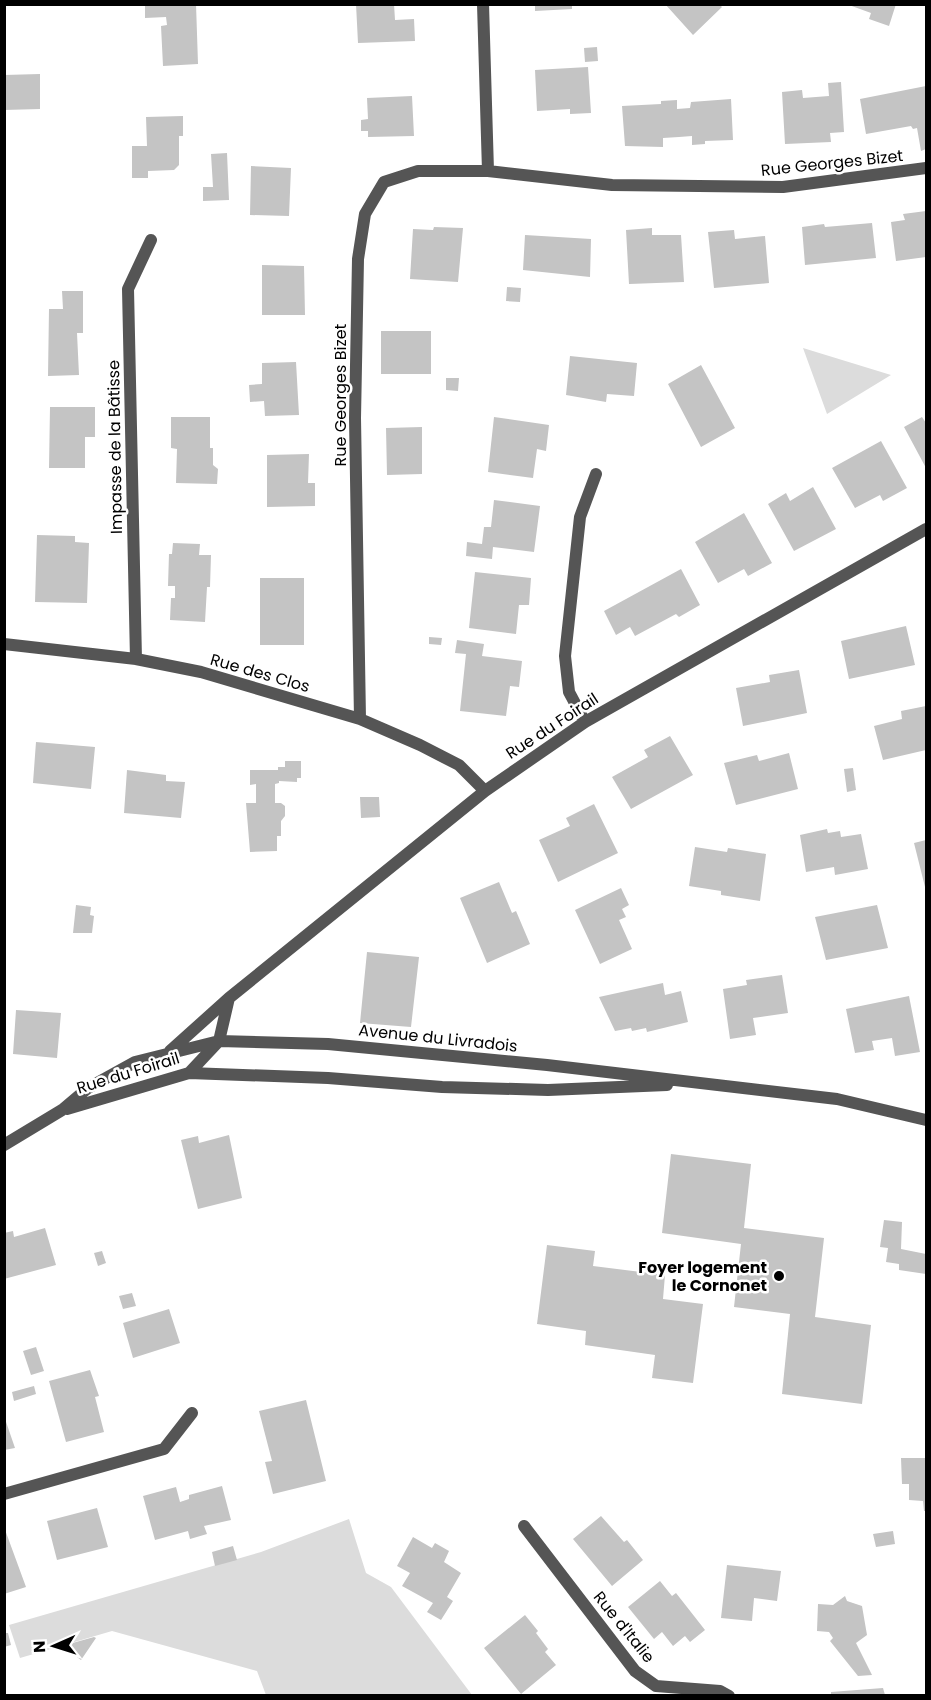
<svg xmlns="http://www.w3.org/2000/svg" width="931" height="1700" viewBox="0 0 931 1700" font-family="Poppins,sans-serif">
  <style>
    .green { fill: #dcdcdc }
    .building { fill: #c4c4c4 }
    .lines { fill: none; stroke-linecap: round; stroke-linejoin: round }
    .street { stroke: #555; stroke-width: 12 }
    .poi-dot { fill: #000; stroke: #fff; stroke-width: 2 }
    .labels { text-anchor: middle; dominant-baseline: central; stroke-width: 5; stroke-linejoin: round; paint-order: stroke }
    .street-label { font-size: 16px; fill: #000; stroke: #fff }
    .poi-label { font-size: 16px; font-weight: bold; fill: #000; stroke: #fff; text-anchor: end }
  </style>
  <rect width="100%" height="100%" fill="#fff"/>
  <path class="green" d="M803,348L891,375L827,414Z
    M349,1519L366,1573L391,1587L472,1695H266L257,1671L112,1631L20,1658L9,1625L261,1552Z"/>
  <path class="building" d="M145,4H196L198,64L163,66L161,26L167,25L166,17L145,18Z
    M356,4H394L395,20L414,19L415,41L358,43Z
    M535,4H572V9L535,11Z
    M665,4H719L722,7L693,35Z
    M896,4L889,26L869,19L871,13L849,5Z
    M597,47L598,61L585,62L584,48Z
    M588,67L591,113L570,114V109L537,111L535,70Z
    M40,74V109L4,110V75Z
    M841,82L844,132L830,133L831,142L785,144L782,92L802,90L803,98L829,96L828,83Z
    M926,86V149L921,151L917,128L913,129L911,126L866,134L860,99Z
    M412,96L414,136L368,137V131H361V120L368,119L367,98Z
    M731,99L733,140L705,141V144L692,145V136L679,137L663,138V147L625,146L622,106L661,104V101L677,100V109L690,108L691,102Z
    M183,116V136H179V165L174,170L148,171V178H132V146H147L146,117Z
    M227,153L229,200L203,201V187H213L211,154Z
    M251,166L291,168L289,216L250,215Z
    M926,211V257L896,261L891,222L905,220L903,214Z
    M872,223L876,258L805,265L802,227L824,224L825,227Z
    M434,227L463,228L458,282L410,279L413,229L433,230Z
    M652,228V235H681L684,282L629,284L626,230Z
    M734,230L735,239L765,236L769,283L714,288L708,232Z
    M525,235L591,239L590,277L523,270Z
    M262,265L304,266L305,315H262Z
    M507,287L521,288L520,302L506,301Z
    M62,291H83V333H77L79,375L48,376L49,309H63Z
    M381,331H431V374H381Z
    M570,356L637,363L634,396L607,394L606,402L566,395Z
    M296,362L299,415L265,416L264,401L250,402L249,385L262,384V363Z
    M701,365L735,428L701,447L668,384Z
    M446,378H459L458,391L446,390Z
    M50,407H95V437H85V468H49Z
    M171,417H210V448H213V465L218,469L217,484L176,483L177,449L171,448Z
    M494,417L549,425L546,451L537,449L533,478L488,472Z
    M922,417L926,423V468L904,427Z
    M422,427V474L387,475L386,428Z
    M881,441L907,488L883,501L880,495L855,508L832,468Z
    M309,454L308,483H315V506L267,507V455Z
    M813,487L836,529L794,551L768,504L786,493L790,501Z
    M494,500L540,506L534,552L493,547L492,559L466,556L467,542L482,544L484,527H491Z
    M744,513L772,563L748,576L744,569L718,583L695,542Z
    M37,535L75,536V542L89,543L87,603L35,602Z
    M173,543L200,544L199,555H211L210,587H207L205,622L170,620L171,598H175V586H168L169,554H172Z
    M681,569L700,605L679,617L676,614L635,636L630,627L616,635L604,611Z
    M475,572L531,578L529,605H519L516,634L469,628Z
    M260,578H304V645H260Z
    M906,626L915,665L849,679L841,641Z
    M429,637L442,638L441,645L429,644Z
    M457,640L484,644L482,656L522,661L519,687L510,686L506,716L460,711L466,654L455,653Z
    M799,670L807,713L743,726L736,688L770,682L769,675Z
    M926,706V750L883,760L874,726L902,719L901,711Z
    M670,736L693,775L631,809L612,777L648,757L644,750Z
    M36,742L95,747L91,789L33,783Z
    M789,753L798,789L736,805L724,763L757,755L759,761Z
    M285,761H301V778H297V782L279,781V783L275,784V803H281L285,806V816L281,821V836H277V851L250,852L246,803H256V784L250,785V770H278V767H285Z
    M853,768L856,790L847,792L844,769Z
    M127,770L166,775V781L185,782L181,818L124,813Z
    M360,797H379L380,817L361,818Z
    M594,804L618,853L558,882L539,840L570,826L566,818Z
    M827,829L828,833L840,831L841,837L861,834L868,869L835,875L834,867L806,872L800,835Z
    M926,840V891L914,843Z
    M695,847L727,852L728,848L766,854L760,901L721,895V891L689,886Z
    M499,882L512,913L516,911L530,944L487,963L460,898Z
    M621,888L629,905L622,909L626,917L619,920L632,949L600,964L575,910Z
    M76,905L91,907L90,915L94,916L92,933H73Z
    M877,905L888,948L826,960L815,917Z
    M367,952L419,957L411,1027L360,1023Z
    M782,975L788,1013L753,1018L756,1035L730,1039L723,989L747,985L746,980Z
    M663,983L665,995L681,991L688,1022L647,1032L646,1028L632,1031L631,1028L615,1031L599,997Z
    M909,996L920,1052L895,1056L892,1038L872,1041L874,1050L855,1053L846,1009Z
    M16,1010L61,1013L57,1058L13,1054Z
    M229,1135L242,1198L198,1209L181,1140L198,1136L199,1143Z
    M671,1154L751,1164L744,1228L824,1238L815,1317L871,1325L862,1404L782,1394L790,1314L734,1307L741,1244L662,1233Z
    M884,1220L902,1222L901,1249L926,1254V1274L899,1270V1264L886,1262L888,1248L880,1247Z
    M45,1228L56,1265L4,1279V1233L13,1231L14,1237Z
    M547,1245L595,1251L593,1266L665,1275L663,1299L703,1304L693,1383L652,1378L655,1355L585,1345L586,1331L537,1324Z
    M102,1251L106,1263L98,1266L94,1253Z
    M132,1293L136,1306L123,1309L119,1296Z
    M169,1309L180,1343L133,1358L123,1323Z
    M36,1347L44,1371L31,1375L23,1351Z
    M90,1370L99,1396L95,1397L104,1432L66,1442L49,1381Z
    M34,1386L36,1394L14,1401L12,1392Z
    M306,1400L326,1481L273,1494L265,1462L272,1461L259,1411Z
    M4,1416L15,1448L4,1450Z
    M901,1458H926V1511H924L923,1501L909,1500V1484H902Z
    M222,1486L231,1520L204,1526L207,1534L190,1539L188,1531L155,1540L143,1496L176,1487L180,1502L189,1499V1495Z
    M97,1508L108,1547L57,1560L47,1521Z
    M601,1516L624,1542L627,1540L643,1560L612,1586L573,1539Z
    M4,1527L26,1587L4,1594Z
    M893,1531L895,1544L876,1547L873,1534Z
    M413,1537L432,1548L435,1543L449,1551L444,1562L461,1573L447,1597L453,1601L441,1620L427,1612L433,1603L402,1586L410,1573L397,1566Z
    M233,1546L237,1560L215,1566L212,1552Z
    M727,1565L781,1571L777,1601L754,1598L752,1621L721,1618Z
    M660,1581L672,1596L676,1593L705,1630L690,1642L685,1636L673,1646L662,1632L654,1639L628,1607Z
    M845,1596L847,1601L862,1606L867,1635L856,1643L872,1675L858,1676L830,1641L833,1638L829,1632L817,1631L818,1604L833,1605Z
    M525,1615L538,1631L536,1633L548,1649L545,1652L556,1665L521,1694L484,1648Z
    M4,1633H8L11,1645L4,1647Z
    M94,1637L96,1638L81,1660L62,1646Z
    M883,1688L885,1695H831V1692Z"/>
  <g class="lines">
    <path class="street" d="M483,4L488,171
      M4,644L136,659L201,672L360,719L420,745L459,765L485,791
      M136,659L128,289L151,240
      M360,719L355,418L358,259L365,214L384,182L418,171H488L612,185L783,187L926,168
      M585,722L569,692L565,656L580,517L596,474
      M170,1051L229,998L485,791L585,722L926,529
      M189,1073L328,1078L442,1087L548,1090L667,1085
      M67,1109L189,1073L219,1041L229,998
      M4,1145L62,1110L88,1088L135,1062L219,1041L328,1044L547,1065L837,1099L926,1120
      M4,1494L164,1449L192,1413
      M524,1526L635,1671L656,1686L720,1691L729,1696"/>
  </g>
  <circle class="poi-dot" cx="779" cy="1276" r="6"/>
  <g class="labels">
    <g class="street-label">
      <text transform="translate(832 163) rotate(-6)">Rue Georges Bizet</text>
      <text transform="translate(340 395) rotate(-90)">Rue Georges Bizet</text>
      <text transform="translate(115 447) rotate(-91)">Impasse de la Bâtisse</text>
      <text transform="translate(260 673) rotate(16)">Rue des Clos</text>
      <text transform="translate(552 726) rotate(-33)">Rue du Foirail</text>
      <text transform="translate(438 1038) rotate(6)">Avenue du Livradois</text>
      <text transform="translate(128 1073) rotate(-17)">Rue du Foirail</text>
      <text transform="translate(624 1627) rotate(51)">Rue d'Italie</text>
    </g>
    <g class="poi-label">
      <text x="767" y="1267">Foyer logement<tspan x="767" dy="18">le Cornonet</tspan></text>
    </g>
  </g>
  <rect width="931" height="1700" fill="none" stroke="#000000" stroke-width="12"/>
  <g transform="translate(54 1646) rotate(267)" stroke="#ffffff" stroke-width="4.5" paint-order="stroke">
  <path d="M0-4.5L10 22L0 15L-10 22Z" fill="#000000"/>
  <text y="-9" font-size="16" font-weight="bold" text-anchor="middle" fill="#000000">N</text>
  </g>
</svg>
